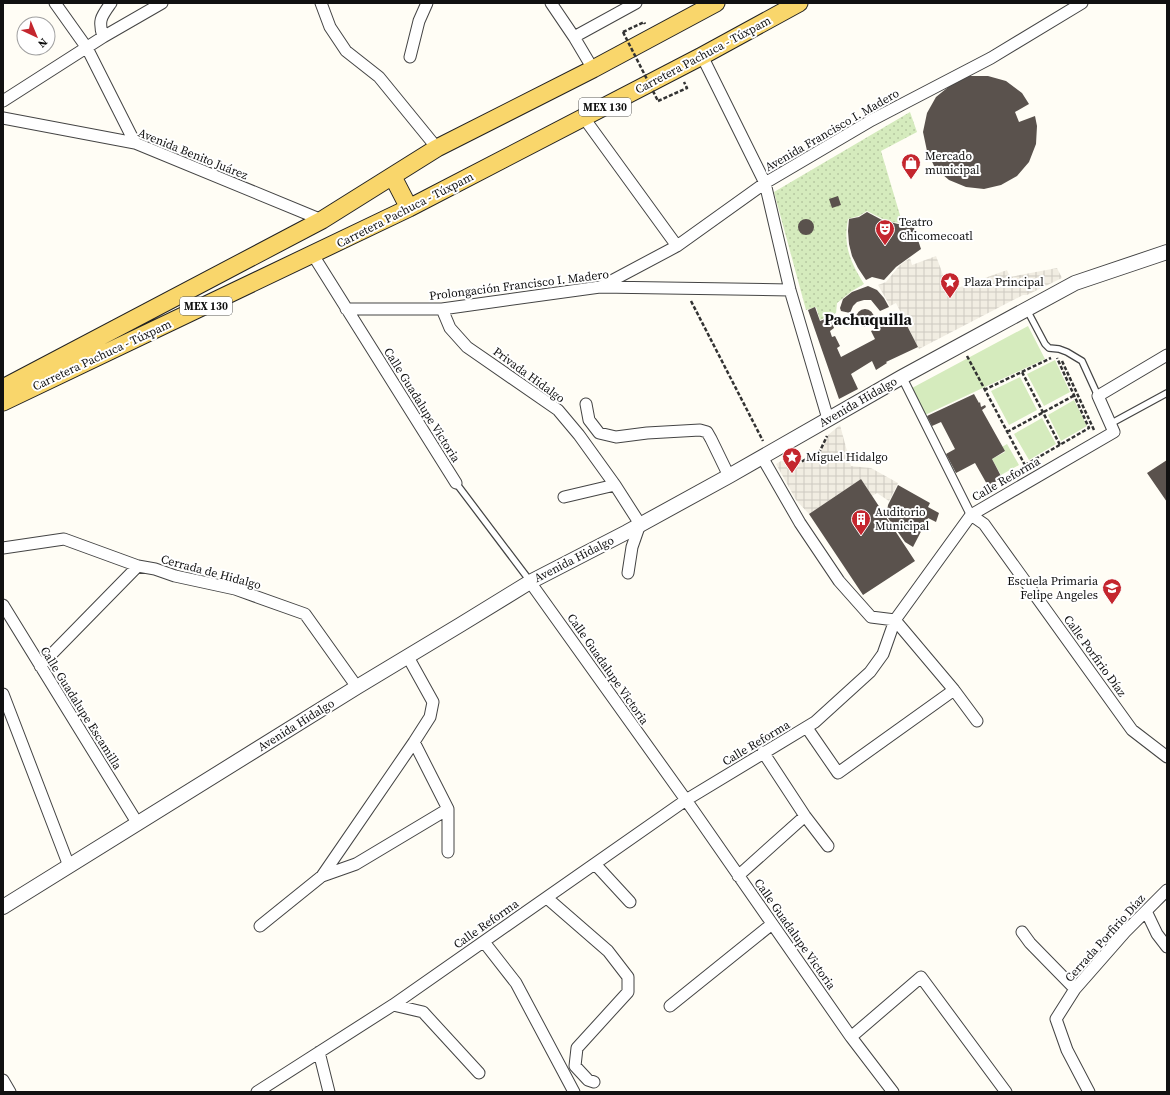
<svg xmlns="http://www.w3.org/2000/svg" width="1170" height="1095" viewBox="0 0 1170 1095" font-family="'Source Serif 4',serif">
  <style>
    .park { fill: url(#park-dots) }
    .garden { fill: #d5ebbd }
    .plaza { fill: url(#plaza-grid) }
    .building { fill: #5a524d }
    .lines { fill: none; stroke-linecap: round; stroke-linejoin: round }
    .service-casing { stroke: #444; stroke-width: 8 }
    .pedestrian-casing { stroke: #444; stroke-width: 10 }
    .minor-casing { stroke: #444; stroke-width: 13 }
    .tertiary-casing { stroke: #444; stroke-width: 16 }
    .primary-casing { stroke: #222; stroke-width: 19 }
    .path { stroke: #333; stroke-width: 2.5; stroke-dasharray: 4 2; stroke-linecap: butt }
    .service { stroke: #fff; stroke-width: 5.5 }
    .pedestrian { stroke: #fff; stroke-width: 8 }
    .minor { stroke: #fff; stroke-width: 11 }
    .tertiary { stroke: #fff; stroke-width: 14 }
    .primary { stroke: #f9d66b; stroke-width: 17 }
    .path-bridge { stroke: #333; stroke-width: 2.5; stroke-dasharray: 4 2; stroke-linecap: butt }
    .labels { text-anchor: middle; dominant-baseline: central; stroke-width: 4; stroke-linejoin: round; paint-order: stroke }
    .shield { fill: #fff; stroke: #585858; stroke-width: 1 }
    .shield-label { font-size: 11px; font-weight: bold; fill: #111 }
    .street-label { font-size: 12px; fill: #111; stroke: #fff }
    .poi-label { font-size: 12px; fill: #111; stroke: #fff; text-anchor: start }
    .district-label { font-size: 16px; font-weight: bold; fill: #111; stroke: #fff }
  </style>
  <defs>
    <pattern id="park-dots" width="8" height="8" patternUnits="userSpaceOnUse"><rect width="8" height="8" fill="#d5ebbd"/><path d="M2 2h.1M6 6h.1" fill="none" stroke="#b6c8a1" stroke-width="1.8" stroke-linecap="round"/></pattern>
    <pattern id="plaza-grid" width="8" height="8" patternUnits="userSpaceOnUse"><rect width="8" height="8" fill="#f1ede2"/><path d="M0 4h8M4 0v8" fill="none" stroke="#cecac1"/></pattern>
  </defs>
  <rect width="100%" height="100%" fill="#fffdf5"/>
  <path class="park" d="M910,112L917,132L881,151L902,222C890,225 878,216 867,211L859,216L848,219C843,246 850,261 864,284L852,291L837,303L836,313L820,320L816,307L806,310L774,192Z"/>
  <path class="garden" d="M1028,326L1045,359L925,415L912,388Z
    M1055,360L1070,392L1044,406L1027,374Z
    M1020,377L1037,410L1009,425L991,391Z
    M1074,400L1087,426L1061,441L1048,415Z
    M1042,418L1056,444L1029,460L1014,434Z
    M1007,444L1019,465L1001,475L992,459L1005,452L1002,447Z"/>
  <path class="plaza" d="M936,256L949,291L1007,270L1010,277L1057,268L1062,278L1027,295H1023L919,349L896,303L890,306L878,285L886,282L900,265L910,258L912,265Z
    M840,425L851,466L871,468L898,483L889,501L877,493L872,496L861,479L809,514L796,500L776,464L781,461L801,463L821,452L828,435Z"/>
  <path class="building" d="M969,76H988L1006,81L1022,93L1029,104L1015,112L1019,122L1035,116L1037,126L1036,144L1029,162L1017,176L1001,185L984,189L966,187L949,180L935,168L927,151L923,132L927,113L936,97L952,84Z
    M838,196L841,205L832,208L829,199Z
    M867,212L882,220L914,228L921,249L896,267L884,280L872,277L866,280L858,268L852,256L849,244L848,231L849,219L859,217Z
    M798 227a8 8 0 1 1 16 0a8 8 0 1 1-16 0Z
    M868,286L877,290L884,298L889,307L880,311L871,300H864L857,302L853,306L850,313L841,311L840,308L843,299L852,292Z
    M815,307L820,321L830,317L834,328L830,331L832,337L835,336L840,346L837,348L841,357L875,339L871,331L902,316L918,347L886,362L887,363L876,370L872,361L851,374L858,389L839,399L808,310Z
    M856 318a9 9 0 1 1 18 0a9 9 0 1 1-18 0Z
    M974,394L979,403L980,402L981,407L985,405L986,407L982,410L1005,451L992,459L1002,478L988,486L975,463L956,473L946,454L955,449L941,422L932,426L927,416Z
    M1167,460V502L1147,473Z
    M861,479L915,561L863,595L809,514Z
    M898,485L930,503L928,507L939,513L936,522L928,518L913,547L905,542L888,518L887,512L888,505Z"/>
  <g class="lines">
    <defs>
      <path id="service" d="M1027,310L1045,344L1049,348L1059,349L1067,352L1082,361L1098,396
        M1110,424L1167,393
        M456,483L530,581"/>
      <path id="pedestrian" d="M902,377L971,515"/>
      <path id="minor" d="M55,3L87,48L135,143
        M321,3L330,27L346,51L379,77L437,148
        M551,3L574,37L593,69
        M103,37C98,20 101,17 111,3
        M574,37L636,3
        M702,56L765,183L790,290L828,419
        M410,57L419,21L427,3
        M3,101L103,37L162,3
        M3,118L135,143L322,220
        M584,118L677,246
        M313,255L456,483
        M600,287L677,246L765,183L872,120L991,58L1082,3
        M346,309H442L600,287L790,290
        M442,309L450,328L467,347L558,410L579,435L615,485L640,524L632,547L628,573
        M586,404L589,420L599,433L616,437L647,433L700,430L707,432L711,439L729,476
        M762,457L800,523L839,581L871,617L895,620L954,690L977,721
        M564,497L615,485
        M971,515L984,524L1132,730L1167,757
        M3,548L64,539L138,566L155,569L175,576L235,589L305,614L357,687
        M530,582L686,800L851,1037L893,1092
        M3,605L138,824
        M40,666L138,566
        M3,694L69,866
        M807,728L838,773L954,690
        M414,742L448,809V852
        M763,752L805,816L828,846
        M595,864L630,902
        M322,876L414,742L430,717L433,702L408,657
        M738,876L805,816
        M547,898L608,951L628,977V992L577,1048L575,1066L588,1080L594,1082
        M1146,911L1157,934L1167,947
        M260,926L322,876L356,864L448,809
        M1022,932L1030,943L1075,989
        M484,942L516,983L574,1092
        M393,1005L423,1012L479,1073
        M670,1006L772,924
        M851,1037L921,977L1006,1092
        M319,1052L329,1092
        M3,1080L10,1092
        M257,1092L393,1005L686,800L815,722L870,672L883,654L895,620L971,515L1114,432L1098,396L1167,355
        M1089,1092L1067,1050L1056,1019L1075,989L1125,932L1167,890"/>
      <path id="tertiary" d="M3,907L357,687L460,625L530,582L627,532L729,476L902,377L1075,283L1167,252"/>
      <path id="primary" d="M393,177L409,208
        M3,388L322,220L437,148L593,69L716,3
        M3,402L409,208L702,56L799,3"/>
    </defs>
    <use href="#service" class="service-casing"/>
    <use href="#pedestrian" class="pedestrian-casing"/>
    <use href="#minor" class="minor-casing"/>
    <use href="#tertiary" class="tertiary-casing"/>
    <use href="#primary" class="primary-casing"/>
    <path class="path" d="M623,32L644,22L645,24
      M658,101L687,88L684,82
      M691,301L763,441
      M967,356L1027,469
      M1062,361L1094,430
      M1022,372L1060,445
      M984,390L1051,358
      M1007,432L1075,395
      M784,461L801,462L820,451L827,436
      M1025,465L1089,428L1057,358"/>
    <use href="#service" class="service"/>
    <use href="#pedestrian" class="pedestrian"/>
    <use href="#minor" class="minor"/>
    <use href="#tertiary" class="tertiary"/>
    <use href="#primary" class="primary"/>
    <path class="path-bridge" d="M623,32L658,101"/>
  </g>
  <defs>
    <symbol id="shop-pin" viewBox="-11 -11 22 30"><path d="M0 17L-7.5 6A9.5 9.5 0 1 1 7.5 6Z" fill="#c4262e" stroke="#fff"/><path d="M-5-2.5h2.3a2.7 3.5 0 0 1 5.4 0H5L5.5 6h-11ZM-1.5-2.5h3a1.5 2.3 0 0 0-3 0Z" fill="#fff"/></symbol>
    <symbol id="theatre-pin" viewBox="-11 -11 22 30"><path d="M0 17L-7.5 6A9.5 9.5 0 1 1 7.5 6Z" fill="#c4262e" stroke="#fff"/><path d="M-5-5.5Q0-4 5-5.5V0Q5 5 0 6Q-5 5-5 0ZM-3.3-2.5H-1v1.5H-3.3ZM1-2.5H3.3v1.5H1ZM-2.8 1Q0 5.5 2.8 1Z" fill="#fff"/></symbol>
    <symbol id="sight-pin" viewBox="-11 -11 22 30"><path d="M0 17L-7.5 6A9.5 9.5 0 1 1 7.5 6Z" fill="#c4262e" stroke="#fff"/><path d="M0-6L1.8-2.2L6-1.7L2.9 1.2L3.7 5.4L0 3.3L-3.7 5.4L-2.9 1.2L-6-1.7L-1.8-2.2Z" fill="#fff"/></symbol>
    <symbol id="building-pin" viewBox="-11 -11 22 30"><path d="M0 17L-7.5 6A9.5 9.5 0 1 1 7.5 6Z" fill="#c4262e" stroke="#fff"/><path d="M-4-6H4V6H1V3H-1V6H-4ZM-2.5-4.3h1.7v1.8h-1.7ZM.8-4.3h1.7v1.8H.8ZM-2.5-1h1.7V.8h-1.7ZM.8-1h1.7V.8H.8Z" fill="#fff"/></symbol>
    <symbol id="school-pin" viewBox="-11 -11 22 30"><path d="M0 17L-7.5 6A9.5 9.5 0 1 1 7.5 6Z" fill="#c4262e" stroke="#fff"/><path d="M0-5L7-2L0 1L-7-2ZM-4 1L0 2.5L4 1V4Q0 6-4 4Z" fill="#fff"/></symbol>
  </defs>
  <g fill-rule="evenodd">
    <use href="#shop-pin" x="900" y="152" width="22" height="30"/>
    <use href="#theatre-pin" x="874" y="218" width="22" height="30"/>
    <use href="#sight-pin" x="939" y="271" width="22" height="30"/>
    <use href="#sight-pin" x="781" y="446" width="22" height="30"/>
    <use href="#building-pin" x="850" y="508" width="22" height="30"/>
    <use href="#school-pin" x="1101" y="577" width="22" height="30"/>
  </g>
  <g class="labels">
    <g class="shield">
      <rect x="579" y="98" width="52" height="18" rx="3"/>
      <rect x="180" y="297" width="52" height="18" rx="3"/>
    </g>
    <g class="shield-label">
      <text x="605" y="107">MEX 130</text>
      <text x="206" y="306">MEX 130</text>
    </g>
    <g class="street-label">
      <text transform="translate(703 55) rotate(-28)">Carretera Pachuca - Túxpam</text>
      <text transform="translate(832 130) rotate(-30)">Avenida Francisco I. Madero</text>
      <text transform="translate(193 154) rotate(22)">Avenida Benito Juárez</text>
      <text transform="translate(405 210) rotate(-27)">Carretera Pachuca - Túxpam</text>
      <text transform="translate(519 285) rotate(-7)">Prolongación Francisco I. Madero</text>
      <text transform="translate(102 355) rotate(-25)">Carretera Pachuca - Túxpam</text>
      <text transform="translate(529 375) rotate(36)">Privada Hidalgo</text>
      <text transform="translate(858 402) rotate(-30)">Avenida Hidalgo</text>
      <text transform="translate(422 405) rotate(58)">Calle Guadalupe Victoria</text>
      <text transform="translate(1006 479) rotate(-30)">Calle Reforma</text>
      <text transform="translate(574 559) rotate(-27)">Avenida Hidalgo</text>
      <text transform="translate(211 572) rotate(15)">Cerrada de Hidalgo</text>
      <text transform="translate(1095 656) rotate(54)">Calle Porfirio Díaz</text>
      <text transform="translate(608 669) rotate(55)">Calle Guadalupe Victoria</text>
      <text transform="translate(81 708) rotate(58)">Calle Guadalupe Escamilla</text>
      <text transform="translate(296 725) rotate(-32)">Avenida Hidalgo</text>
      <text transform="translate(756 743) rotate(-31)">Calle Reforma</text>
      <text transform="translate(486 924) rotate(-35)">Calle Reforma</text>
      <text transform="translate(795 934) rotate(55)">Calle Guadalupe Victoria</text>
      <text transform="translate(1105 938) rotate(-48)">Cerrada Porfirio Díaz</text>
    </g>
    <g class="poi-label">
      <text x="925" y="156">Mercado<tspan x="925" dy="14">municipal</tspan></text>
      <text x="899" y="222">Teatro<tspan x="899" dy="14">Chicomecoatl</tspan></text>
      <text x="964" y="282">Plaza Principal</text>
      <text x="806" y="457">Miguel Hidalgo</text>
      <text x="875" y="512">Auditorio<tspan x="875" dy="14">Municipal</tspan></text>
      <text x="1098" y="581" text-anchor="end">Escuela Primaria<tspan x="1098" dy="14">Felipe Angeles</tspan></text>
    </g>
    <g class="district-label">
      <text x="868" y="319">Pachuquilla</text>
    </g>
  </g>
  <rect width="1170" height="1095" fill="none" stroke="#111111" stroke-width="8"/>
  <g transform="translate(36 36) rotate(136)"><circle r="19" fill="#ffffff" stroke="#a0a0a0"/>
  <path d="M0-3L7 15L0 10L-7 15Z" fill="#c4262e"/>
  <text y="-6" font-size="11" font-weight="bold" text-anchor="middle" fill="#111111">N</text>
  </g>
</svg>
